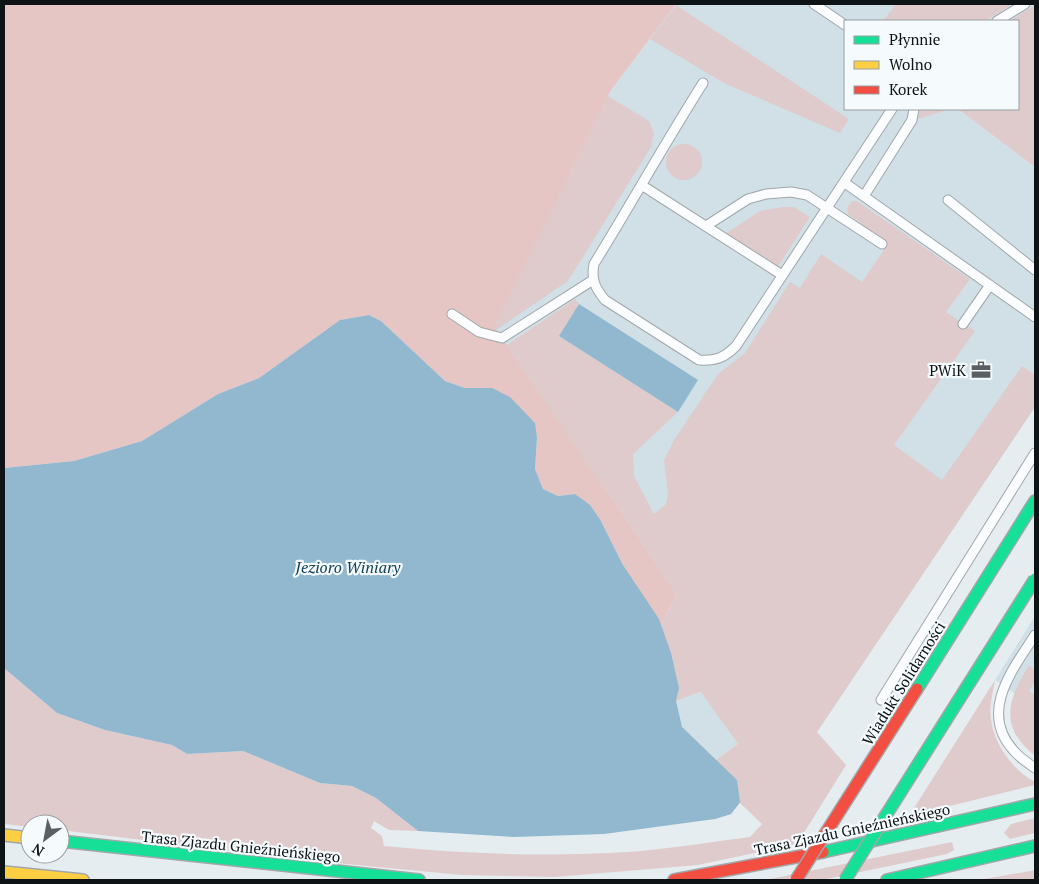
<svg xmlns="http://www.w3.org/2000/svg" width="1039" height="884" viewBox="0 0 1039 884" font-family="'PT Serif',serif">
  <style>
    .built { fill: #d1dfe7 }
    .green { fill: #dfcbcb; fill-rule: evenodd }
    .forest { fill: #e5c6c5 }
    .water { fill: #91b8cf }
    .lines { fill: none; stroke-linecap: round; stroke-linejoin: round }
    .lane-casing { stroke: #a1a7aa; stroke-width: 11 }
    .fast-casing { stroke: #a1a7aa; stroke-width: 14 }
    .slow-casing { stroke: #a1a7aa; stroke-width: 14 }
    .jam-casing { stroke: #a1a7aa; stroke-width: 14 }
    .lane { stroke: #fbfcfd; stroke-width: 9 }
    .fast { stroke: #16e098; stroke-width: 11 }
    .slow { stroke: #ffcf43; stroke-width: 11 }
    .jam { stroke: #f24e42; stroke-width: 11 }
    .fast-bridge-casing { stroke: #a1a7aa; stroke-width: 14; stroke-linecap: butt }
    .jam-bridge-casing { stroke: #a1a7aa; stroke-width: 14; stroke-linecap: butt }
    .fast-bridge { stroke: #16e098; stroke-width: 11 }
    .jam-bridge { stroke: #f24e42; stroke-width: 11 }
    .labels { text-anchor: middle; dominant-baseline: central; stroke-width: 4.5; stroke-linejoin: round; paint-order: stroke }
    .poi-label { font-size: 15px; fill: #0e1316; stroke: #f5fafd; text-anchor: end }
    .street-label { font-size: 15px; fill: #0e1316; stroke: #f5fafd }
    .water-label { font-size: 16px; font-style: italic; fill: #144057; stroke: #f5fafd }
  </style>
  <rect width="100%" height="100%" fill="#e6edf1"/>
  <path class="built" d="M676,4H1035V48L1018,21H845V109H958L1035,167V407L817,732L676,593L493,326L611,90Z
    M1035,616V711L1030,704L995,680Z
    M702,692L738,744L716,760L682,727L676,701Z"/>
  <path class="green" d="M896,4H1013L985,21H883Z
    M676,5L849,119L840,133L724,83L650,39Z
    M1035,5V167L958,109H1018V21H1010Z
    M608,96L649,121L654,133L651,147L568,281L496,330L493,326Z
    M920,109H950L918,119Z
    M666 162a18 18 0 1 1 36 0a18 18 0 1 1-36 0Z
    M852,201H857L970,279L946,312L975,331L894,445L942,480L1022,366L1035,375V407L817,732L846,765L797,844L698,865L555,877L461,875L315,861L60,830V824H30V827L4,824V668L57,713L105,730L172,745L187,754L243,751L320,783L352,786L376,798L418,831L389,830L374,821L371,828L382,836L384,846C466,854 547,857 628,852C669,849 710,842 750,837L762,824L740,803L731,814L715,819L650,638L661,626L676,593L507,345L575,299L579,304L559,336L678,412L633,454L634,476L654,514L666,504L668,495L664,460L674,440L718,374L745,353L790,282L800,288L821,254L862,282L888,244L848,214L847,208ZM701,692L738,744L716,760L682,727L676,701Z
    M783,207H794L810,217L777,268L725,234L760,211Z
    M1029,666L1035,669V681L1029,691L1035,695V756C999,727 1007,700 1029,666Z
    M995,680C993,692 989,707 991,719C994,745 1013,770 1035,782V785L909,816Z
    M1035,818V833L1010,839L1004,833L1011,824Z
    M952,842L954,850L947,854L822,880H765Z
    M1035,870V880H979Z"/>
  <path class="forest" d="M4,4H676L611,90L494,326L676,593L661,626L623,565L601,521L575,494L558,496L543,489L535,469L537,439L492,388H465L445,381L381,321L369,315L340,320L259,378L218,394L142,441L74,461L4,468Z"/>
  <path class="water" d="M579,304L698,380L678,412L559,336Z
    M369,315L381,321L445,381L465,388H492L510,397L535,423L537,438L535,469L543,489L558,496L575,494L590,505L601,521L623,565L659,619L671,653L679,688L676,701L682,727L737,780L740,802L731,814L715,819L604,834L514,837L418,831L376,798L352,786L320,783L243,751L187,754L172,745L105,730L57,713L4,668V468L74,461L142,441L218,394L259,378L340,320Z"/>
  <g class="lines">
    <defs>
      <path id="lane" d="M814,4L845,25
        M997,21L1025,4
        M703,83C665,143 631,204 594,264C591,279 595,288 605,300L699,360C716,361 724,358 736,346L892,109
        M845,183L1035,317
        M643,186L782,275
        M864,196L912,120L914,109
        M948,200L1035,270
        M706,226L748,199L766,194L791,192L807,195L882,244
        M452,314L479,332L502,338L593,280
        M963,324L990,285
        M1035,635C1013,669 978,712 1014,751C1020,758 1028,763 1035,768
        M881,700L1035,453"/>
      <path id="fast" d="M917,689L1035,501
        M60,841L419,880
        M823,852L1035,804
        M887,880L1035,846"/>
      <path id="slow" d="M4,835L30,838
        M4,872L83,880"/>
      <path id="jam" d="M674,880L823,852"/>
    </defs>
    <use href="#lane" class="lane-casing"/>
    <use href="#fast" class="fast-casing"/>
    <use href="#slow" class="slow-casing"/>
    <use href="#jam" class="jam-casing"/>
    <use href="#lane" class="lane"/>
    <use href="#fast" class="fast"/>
    <use href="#slow" class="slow"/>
    <use href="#jam" class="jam"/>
    <defs>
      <path id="fast-bridge" d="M845,880L1035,579"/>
      <path id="jam-bridge" d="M796,880L917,689"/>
    </defs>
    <use href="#fast-bridge" class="fast-bridge-casing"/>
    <use href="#jam-bridge" class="jam-bridge-casing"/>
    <use href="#fast-bridge" class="fast-bridge"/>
    <use href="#jam-bridge" class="jam-bridge"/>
  </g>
  <defs>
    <symbol id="office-bare" viewBox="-9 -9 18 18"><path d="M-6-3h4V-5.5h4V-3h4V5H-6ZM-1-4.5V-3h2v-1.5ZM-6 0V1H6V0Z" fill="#5a5f63" stroke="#f5fafd" stroke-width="2.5" paint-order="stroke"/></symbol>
  </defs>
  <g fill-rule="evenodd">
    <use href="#office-bare" x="967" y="356" width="28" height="28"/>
  </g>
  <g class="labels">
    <g class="poi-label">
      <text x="966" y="370">PWiK</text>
    </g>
    <g class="street-label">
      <text transform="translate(903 683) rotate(-58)">Wiadukt Solidarności</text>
      <text transform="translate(852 829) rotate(-12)">Trasa Zjazdu Gnieźnieńskiego</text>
      <text transform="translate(241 846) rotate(6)">Trasa Zjazdu Gnieźnieńskiego</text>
    </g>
    <g class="water-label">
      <text x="348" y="567">Jezioro Winiary</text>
    </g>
  </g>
  <rect width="1039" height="884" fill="none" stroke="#0e1316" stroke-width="10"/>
  <rect x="844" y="20" width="175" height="90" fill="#f5fafd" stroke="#999ea1"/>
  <rect x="854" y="36" width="25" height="8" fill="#16e098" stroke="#999ea1"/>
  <text x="889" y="45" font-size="15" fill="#0e1316">Płynnie</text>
  <rect x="854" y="61" width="25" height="8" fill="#ffcf43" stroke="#999ea1"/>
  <text x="889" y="70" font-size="15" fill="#0e1316">Wolno</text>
  <rect x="854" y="86" width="25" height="8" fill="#f24e42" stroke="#999ea1"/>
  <text x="889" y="95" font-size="15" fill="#0e1316">Korek</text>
  <g transform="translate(45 839) rotate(212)"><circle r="24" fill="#f5fafd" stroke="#999ea1"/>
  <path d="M0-4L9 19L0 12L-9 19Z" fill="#5a5f63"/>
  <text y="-8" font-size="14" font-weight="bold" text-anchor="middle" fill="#0e1316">N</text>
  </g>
</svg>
